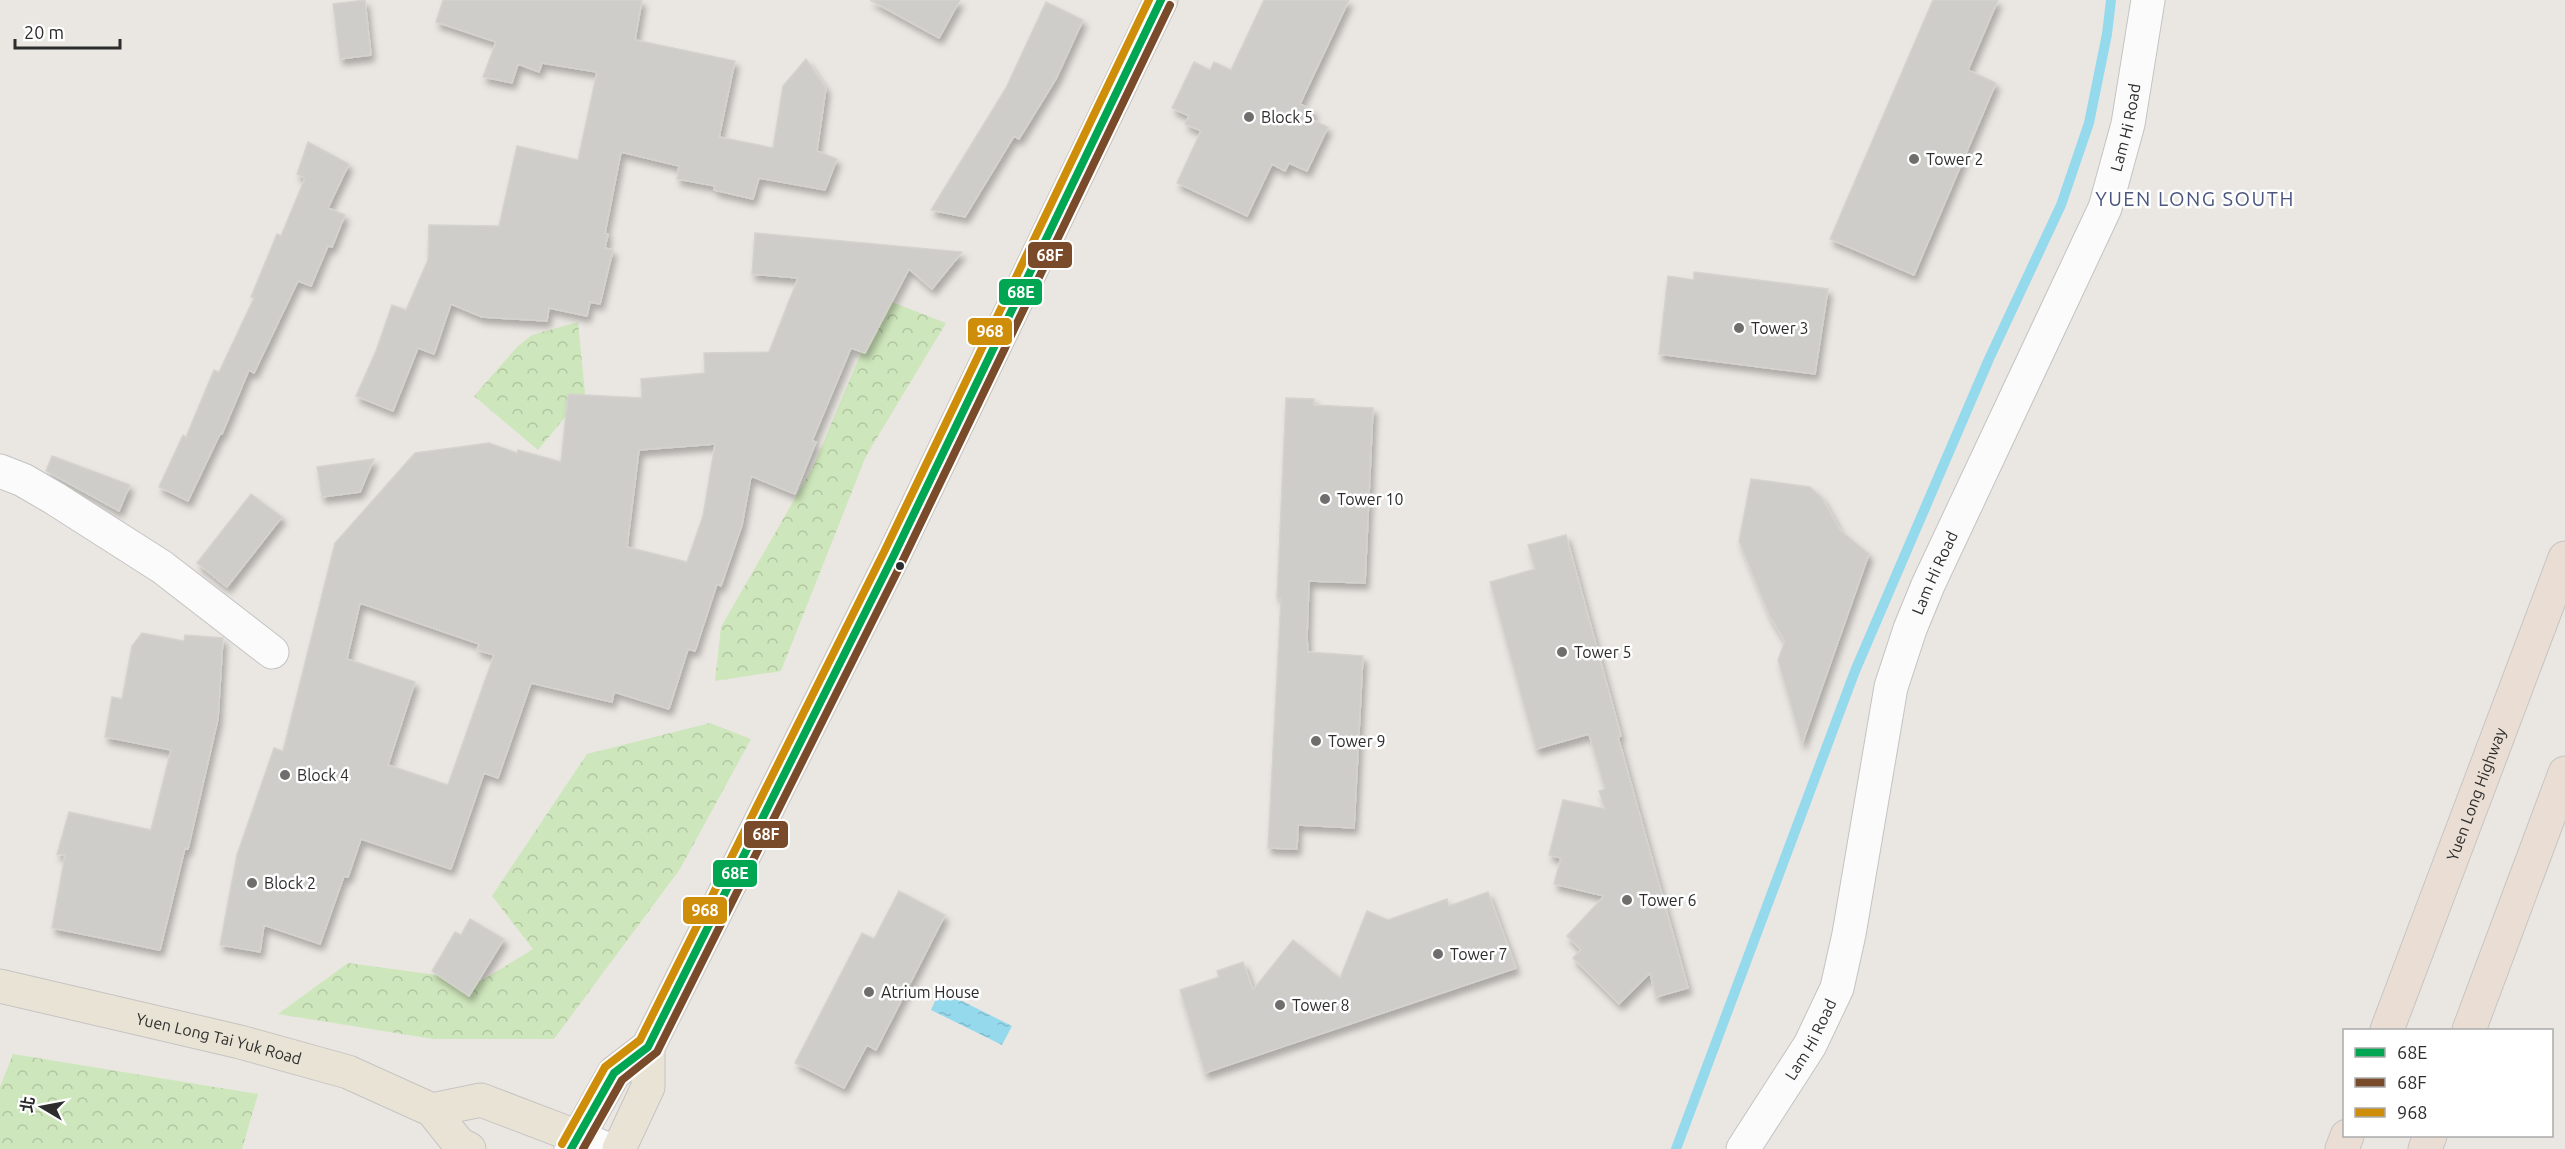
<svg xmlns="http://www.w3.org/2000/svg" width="2565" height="1149" viewBox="0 0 2565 1149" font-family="Ubuntu,'Noto Sans TC',sans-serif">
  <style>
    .forest { fill: url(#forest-crowns) }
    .water { fill: url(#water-ripples) }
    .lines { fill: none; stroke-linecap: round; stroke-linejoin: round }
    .stream { stroke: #95d9ed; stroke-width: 10 }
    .building { fill: #cfcdc9; stroke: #d5d3ce; stroke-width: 1.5; fill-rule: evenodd; filter: url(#shadow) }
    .minor-casing { stroke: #c4c3c3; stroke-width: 35 }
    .major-casing { stroke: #c6c4c3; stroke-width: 35 }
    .highway-casing { stroke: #c6c4c3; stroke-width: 35 }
    .minor { stroke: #fcfbfb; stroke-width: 33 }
    .major { stroke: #e8e3d4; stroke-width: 33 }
    .highway { stroke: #eaded4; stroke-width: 33 }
    .bus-1-casing { stroke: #fff; stroke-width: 12 }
    .bus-2-casing { stroke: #fff; stroke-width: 12 }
    .bus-3-casing { stroke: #fff; stroke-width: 12 }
    .bus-1 { stroke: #00a651; stroke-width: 8 }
    .bus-2 { stroke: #7a4b2a; stroke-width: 8 }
    .bus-3 { stroke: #cf8e09; stroke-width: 8 }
    .poi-dot { fill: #6f6e6c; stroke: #fff; stroke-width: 2 }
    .bus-dot { fill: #2d2d2d; stroke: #fff; stroke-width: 2 }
    .labels { text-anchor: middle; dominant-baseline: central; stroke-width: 5; stroke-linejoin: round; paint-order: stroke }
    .poi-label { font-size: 16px; fill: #2d2d2d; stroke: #fff; text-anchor: start }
    .street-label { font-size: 16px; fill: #2d2d2d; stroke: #fff }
    .quarter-label { font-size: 20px; letter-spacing: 1.5px; fill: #4b567f; stroke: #fff }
    .line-badge { stroke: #fff; stroke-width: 2 }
    .badge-label { font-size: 16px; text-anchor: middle; font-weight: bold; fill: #fff }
  </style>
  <defs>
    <pattern id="forest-crowns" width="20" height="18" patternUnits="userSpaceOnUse" patternTransform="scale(1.5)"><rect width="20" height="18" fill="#cee6bb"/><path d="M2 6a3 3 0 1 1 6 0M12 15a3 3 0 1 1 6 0" fill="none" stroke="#b1c6a1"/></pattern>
    <pattern id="water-ripples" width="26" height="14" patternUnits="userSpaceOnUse" patternTransform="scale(1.5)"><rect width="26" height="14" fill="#95d9ed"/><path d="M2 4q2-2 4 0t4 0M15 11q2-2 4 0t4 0" fill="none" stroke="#81bbcc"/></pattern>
    <filter id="shadow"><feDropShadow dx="3.5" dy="6" stdDeviation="3" flood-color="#0004"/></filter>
  </defs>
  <rect width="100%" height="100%" fill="#eae7e2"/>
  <path class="forest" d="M884,299L946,323L866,456L781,671L715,681L721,627L813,467Z
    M578,322L585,393L538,450L474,396L518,346L532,335Z
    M710,723L751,739L680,869L554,1039H433L278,1014L348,963L481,981L533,949L492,896L587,754Z
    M13,1054L258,1094L242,1149H0V1087Z"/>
  <path class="water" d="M940,990L1012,1026L1002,1045L931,1010Z"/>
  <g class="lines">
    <path class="stream" d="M1676,1149L1855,671L1989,359L2061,205L2089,123L2107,34L2111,0"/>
  </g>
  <path class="building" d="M365,0L371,55L340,59L333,4Z
    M443,0H642L635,40L735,61L719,137L773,148L783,86L806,59L826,88L817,151L837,159L825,190L759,178L753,199L714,190L715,186L677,179L679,166L621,152L605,233L608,234L605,248L613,250L600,304L590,302L587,316L549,308L547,321L482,317L451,304L434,354L418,348L393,411L356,396L376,351L392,305L406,310L428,260L429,225L499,226L517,146L578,160L597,72L542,63L539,72L518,64L512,83L483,77L496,42L436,22Z
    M870,0H960L939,38Z
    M1264,0H1349L1300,104L1314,111L1310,119L1328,127L1307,171L1289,163L1285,171L1272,164L1247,216L1177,183L1201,131L1185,124L1189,116L1172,108L1194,62L1210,70L1214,62L1231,70Z
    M1933,0H1998L1968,70L1996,83L1914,275L1830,239Z
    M1046,2L1083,20L1056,79L1019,139L1014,136L965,217L931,210L1006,88Z
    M308,142L349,164L328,208L345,215L332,247L328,246L311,286L298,281L254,373L249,370L222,434H220L188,501L159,487L183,435L186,437L214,370L219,372L254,298L251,297L277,234L281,236L305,178L297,174Z
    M755,233L962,252L932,289L909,269L865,353L851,348L812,441L816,442L795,494L751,476L742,525L721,586L717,584L695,651L688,649L669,709L614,692L612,702L531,683L498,778L484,773L451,869L361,839L348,877L344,876L320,944L264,925L260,952L220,945L237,855L274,748L283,751L335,543L415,453L489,443L517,453L518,450L561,462L568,394L642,398L641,379L705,373L704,353L769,352L798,278L752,274ZM715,444L703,516L687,562L627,547L639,450ZM360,603L479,644L477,650L494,655L448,785L388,765L415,682L347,659Z
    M1694,272L1828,289L1815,374L1659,354L1668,276L1694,280Z
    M1286,398L1314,399V405L1373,408L1365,583L1309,581L1307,638L1308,652L1363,656L1354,828L1298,825L1297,849L1268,848L1281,598H1277Z
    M52,456L130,485L119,511L46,471Z
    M374,459L360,492L322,497L317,467Z
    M1751,479L1810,487L1822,498L1840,530L1869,554L1802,744L1778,660L1785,641L1770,617L1739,541Z
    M251,494L282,517L227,587L197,563Z
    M1566,535L1621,736L1618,737L1688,988L1656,997L1650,973L1619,1004L1573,958L1581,950L1567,936L1604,896L1554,884L1561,858L1549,855L1563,800L1605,809L1599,791L1605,789L1589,734L1536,749L1490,582L1535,569L1528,545Z
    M142,633L184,641L185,635L223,638L218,719L188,849L185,848L160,950L52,928L65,855L57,854L69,812L151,830L171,750L105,737L112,697L122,699L132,646Z
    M899,891L945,915L876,1050L867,1045L844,1088L795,1063L862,933L874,939Z
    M1488,892L1516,968L1205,1073L1180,990L1219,977L1217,971L1243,962L1253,990L1293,940L1340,978L1367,911L1388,920L1447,899L1449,906Z
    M470,919L504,939L469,996L432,971L455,932L461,935Z"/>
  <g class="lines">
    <defs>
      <g id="minor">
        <path d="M0,471L23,480L54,498L162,567L272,652"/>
        <path d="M571,1149L578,1137L607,1149"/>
        <path id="s1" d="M1743,1149L1810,1045L1837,988L1849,934L1891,687L1910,629L1928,585L2105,208L2128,124L2148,0"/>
      </g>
      <g id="major">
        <path id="s2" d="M0,986L240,1042L348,1072L432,1110L459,1144L469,1149"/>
        <path d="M432,1110L481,1100L578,1137L614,1073L648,1047L894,555L1161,0"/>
        <path d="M619,1149L648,1087V1047"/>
      </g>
      <g id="highway">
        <path id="s3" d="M2387,1030L2565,558"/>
        <path d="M2469,1030L2565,773"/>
        <path d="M2342,1149L2347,1136"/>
        <path d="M2425,1149L2430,1136"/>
      </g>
    </defs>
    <use href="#minor" class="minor-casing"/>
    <use href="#major" class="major-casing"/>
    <use href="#highway" class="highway-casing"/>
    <use href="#minor" class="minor"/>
    <use href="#major" class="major"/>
    <use href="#highway" class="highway"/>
    <defs>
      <path id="bus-1" d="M571,1149L614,1073L648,1047L894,555L1161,0"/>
      <path id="bus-2" d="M583,1149L622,1080L657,1052L903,560L1170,5"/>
      <path id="bus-3" d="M562,1144L605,1067L640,1040L885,550L1149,0"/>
    </defs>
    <use href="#bus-1" class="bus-1-casing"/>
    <use href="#bus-2" class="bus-2-casing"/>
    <use href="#bus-3" class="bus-3-casing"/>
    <use href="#bus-1" class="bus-1"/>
    <use href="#bus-2" class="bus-2"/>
    <use href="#bus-3" class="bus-3"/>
  </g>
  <g class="poi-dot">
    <circle cx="1249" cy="117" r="6"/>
    <circle cx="1914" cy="159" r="6"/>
    <circle cx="1739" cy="328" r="6"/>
    <circle cx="1325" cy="499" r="6"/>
    <circle cx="1562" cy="652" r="6"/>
    <circle cx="1316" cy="741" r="6"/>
    <circle cx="285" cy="775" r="6"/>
    <circle cx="252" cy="883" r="6"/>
    <circle cx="1627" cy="900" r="6"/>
    <circle cx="1438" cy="954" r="6"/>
    <circle cx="869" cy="992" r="6"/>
    <circle cx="1280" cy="1005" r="6"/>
  </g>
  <circle class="bus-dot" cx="900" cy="566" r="5"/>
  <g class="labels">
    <g class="poi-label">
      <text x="1261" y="117">Block 5</text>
      <text x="1926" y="159">Tower 2</text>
      <text x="1751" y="328">Tower 3</text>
      <text x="1337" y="499">Tower 10</text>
      <text x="1574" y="652">Tower 5</text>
      <text x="1328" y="741">Tower 9</text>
      <text x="297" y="775">Block 4</text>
      <text x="264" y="883">Block 2</text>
      <text x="1639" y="900">Tower 6</text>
      <text x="1450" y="954">Tower 7</text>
      <text x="881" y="992">Atrium House</text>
      <text x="1292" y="1005">Tower 8</text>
    </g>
    <g class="street-label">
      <text stroke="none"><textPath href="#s1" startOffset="1101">Lam Hi Road</textPath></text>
      <text stroke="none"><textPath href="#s1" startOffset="615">Lam Hi Road</textPath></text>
      <text stroke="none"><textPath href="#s3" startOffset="252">Yuen Long Highway</textPath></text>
      <text stroke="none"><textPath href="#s2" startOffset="225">Yuen Long Tai Yuk Road</textPath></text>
      <text stroke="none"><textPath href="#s1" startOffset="129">Lam Hi Road</textPath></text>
    </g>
    <g class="quarter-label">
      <text x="2195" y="198">YUEN LONG SOUTH</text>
    </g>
  </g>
  <g class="line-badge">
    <rect x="1027" y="241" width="46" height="28" rx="6" fill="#7a4b2a"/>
    <rect x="998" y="278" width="45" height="28" rx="6" fill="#00a651"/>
    <rect x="967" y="317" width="46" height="29" rx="6" fill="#cf8e09"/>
    <rect x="743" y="820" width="46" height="29" rx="6" fill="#7a4b2a"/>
    <rect x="712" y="859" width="46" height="29" rx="6" fill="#00a651"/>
    <rect x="682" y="896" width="46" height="29" rx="6" fill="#cf8e09"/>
  </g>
  <g class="badge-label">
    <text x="1050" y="261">68F</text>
    <text x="1021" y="298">68E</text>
    <text x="990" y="337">968</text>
    <text x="766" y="840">68F</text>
    <text x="735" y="879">68E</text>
    <text x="705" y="916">968</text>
  </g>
  <rect x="2343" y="1029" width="210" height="108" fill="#ffffff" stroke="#ababab" stroke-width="1.5"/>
  <rect x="2355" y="1048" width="30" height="9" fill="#00a651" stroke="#ababab" stroke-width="1.5"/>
  <text x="2397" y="1059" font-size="18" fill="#2d2d2d">68E</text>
  <rect x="2355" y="1078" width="30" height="9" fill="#7a4b2a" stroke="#ababab" stroke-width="1.5"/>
  <text x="2397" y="1089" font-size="18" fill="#2d2d2d">68F</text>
  <rect x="2355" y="1108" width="30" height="9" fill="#cf8e09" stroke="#ababab" stroke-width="1.5"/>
  <text x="2397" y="1119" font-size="18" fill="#2d2d2d">968</text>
  <g transform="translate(42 1107) rotate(280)" stroke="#ffffff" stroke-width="4.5" paint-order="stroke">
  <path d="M0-4.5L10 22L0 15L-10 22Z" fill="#2d2d2d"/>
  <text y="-9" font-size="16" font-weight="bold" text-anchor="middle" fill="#2d2d2d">北</text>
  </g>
  <path d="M15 39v9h105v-9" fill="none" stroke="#2d2d2d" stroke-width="3"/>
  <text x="24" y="39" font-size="18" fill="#2d2d2d" stroke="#ffffff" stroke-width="4.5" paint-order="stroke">20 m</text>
</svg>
